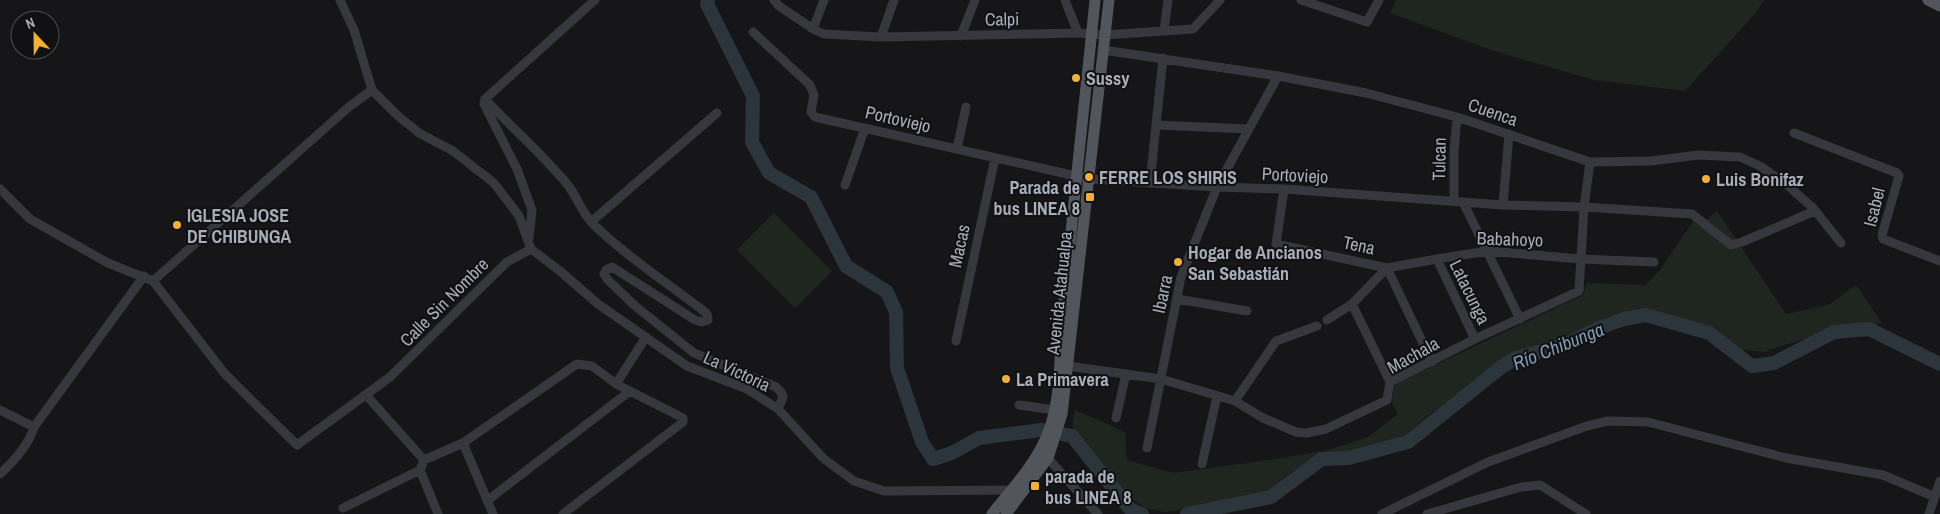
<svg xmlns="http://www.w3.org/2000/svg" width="1940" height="514" viewBox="0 0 1940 514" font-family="'Archivo Narrow',sans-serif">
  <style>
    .green { fill: #1e261f }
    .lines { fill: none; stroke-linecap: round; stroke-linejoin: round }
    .river { stroke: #2c353c; stroke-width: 14 }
    .minor { stroke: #37383d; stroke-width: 9 }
    .major { stroke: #53555c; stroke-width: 11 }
    .poi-dot { fill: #f2b134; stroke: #111113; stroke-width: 2 }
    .labels { text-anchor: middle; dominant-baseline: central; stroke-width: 4; stroke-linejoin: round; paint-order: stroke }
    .street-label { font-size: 18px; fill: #a8adb8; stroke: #111113 }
    .poi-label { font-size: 18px; font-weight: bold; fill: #a8adb8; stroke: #111113; text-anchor: start }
    .water-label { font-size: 19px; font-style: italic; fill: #7f9bb3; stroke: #111113 }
  </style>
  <rect width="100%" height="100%" fill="#161618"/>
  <path class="green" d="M1396,0H1764L1755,14L1685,91L1594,80L1494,51L1390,13Z
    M1717,211L1786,314L1828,305L1856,285L1882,323L1865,327L1845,326L1763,352L1736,349L1699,327L1668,314L1640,311L1605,318L1572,336L1525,351L1493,367L1430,414L1398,441L1306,465L1287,476L1264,494L1166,512L1146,508L1121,492L1094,460L1072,427L1075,410L1125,432L1127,460L1173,473L1284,458L1328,450L1368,437L1398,414L1392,403L1395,384L1583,295L1587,283L1646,285L1659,271L1699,213L1706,220Z
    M774,213L832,271L795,308L737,250Z"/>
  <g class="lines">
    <path class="river" d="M708,0L707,4L753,96L752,142L769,173L811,197L846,266L887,292L896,312L897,368L922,442L933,459L952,453L979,438L1041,430L1072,436L1131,510L1142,514
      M1187,514L1271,497L1322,459L1349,458L1408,442L1500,368L1516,358L1565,345L1599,328L1624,319L1646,315L1709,333L1752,366L1774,363L1834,332L1869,329L1940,364"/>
    <path class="minor" d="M340,0L354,30L372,90L397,115L419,133L453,151L494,183L519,216L531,249
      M774,0L779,6L813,29L824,34L881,37L1078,33L1105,35L1193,29L1220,0
      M1065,0L1078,33
      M1301,0L1367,22L1379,0
      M813,29L824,0
      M1164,31L1168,0
      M753,32L810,85L814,95L811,112L815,117L1089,179L1217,187L1284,189L1503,205L1584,207L1692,214L1731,245L1742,242L1815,211
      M961,36L975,0
      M881,37L894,0
      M1103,50L1278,76L1366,93L1457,117L1590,162L1651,161L1698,155L1740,157L1760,166L1786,184L1813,208L1841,243
      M485,99C512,128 542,154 567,184C577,196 581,211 592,223C625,255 664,281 700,308L707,314L708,320L702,322L695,320L612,267L606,270L604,274L608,280L634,305L694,353L776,387L781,392L783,397L778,409
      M1156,125L1249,129
      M1794,133L1897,173L1899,176L1882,235L1883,239L1940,261
      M957,149L966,107
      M1150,183L1163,58
      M845,185L865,128
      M0,189L30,219L108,263L153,281L225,374L297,445L390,377L507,262L531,249
      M1284,189L1276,244L1387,268
      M1454,201V151L1457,117
      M1463,202L1520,319
      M1503,205L1509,134
      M591,222L717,113
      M529,238L532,210L517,169L484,104L485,99L595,0
      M531,249L560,271L598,304L687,366L747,389L778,409L823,458L854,481L884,491L1016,490
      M1437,259L1475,339
      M1387,268L1432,362
      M153,281L350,106L372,90
      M1177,299L1247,311
      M1352,304L1390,382
      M1327,320L1352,304L1387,268L1437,259L1488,251L1580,259L1654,262
      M956,341L995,158
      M1061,365L1161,379L1235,401L1263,418L1296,432L1306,433L1326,429L1387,400L1390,382L1475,339L1579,291L1584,207L1590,162
      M616,384L646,337
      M367,396L424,460L420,470L438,514
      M1235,401L1276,341L1317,326
      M1019,405L1055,410
      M0,410L34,427
      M1116,418L1126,374
      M463,443L493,514
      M1147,448L1181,277L1217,187L1278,76
      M1045,455L1098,514
      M424,460L463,443L577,364L592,366L616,384L683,418V422L563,514
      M1202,464L1217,396
      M0,474C13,462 29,445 34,427L144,276
      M488,500L630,391
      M343,508L420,470
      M1382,514L1488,462L1587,426L1608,421L1648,422L1786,458L1883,475L1935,497
      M1427,514L1521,487L1540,485L1586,514
      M1929,514L1940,481"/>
    <path class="major" d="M1928,0L1940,6
      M992,514C1010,491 1033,467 1045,440C1061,406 1059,365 1062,329C1063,311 1065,293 1067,276C1075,183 1086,92 1095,0
      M1006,514L1048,458L1062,414L1109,0"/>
  </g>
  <g class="poi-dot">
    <circle cx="1076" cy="78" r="5"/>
    <circle cx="1089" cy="177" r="5"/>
    <circle cx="1706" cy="179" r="5"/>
    <rect x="1085" y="192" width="10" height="10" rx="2.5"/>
    <circle cx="177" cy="225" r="5"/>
    <circle cx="1178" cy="262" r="5"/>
    <circle cx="1006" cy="379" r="5"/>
    <rect x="1030" y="481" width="10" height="10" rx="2.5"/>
  </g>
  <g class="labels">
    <g class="street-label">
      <text transform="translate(1002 19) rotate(-1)">Calpi</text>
      <text transform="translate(1493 112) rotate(19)">Cuenca</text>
      <text transform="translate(898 119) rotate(13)">Portoviejo</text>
      <text transform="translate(1439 159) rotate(-89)">Tulcan</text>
      <text transform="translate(1295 175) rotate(3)">Portoviejo</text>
      <text transform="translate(1874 207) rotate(-76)">Isabel</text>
      <text transform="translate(1510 239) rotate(2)">Babahoyo</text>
      <text transform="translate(1359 245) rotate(12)">Tena</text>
      <text transform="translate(959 246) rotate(-78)">Macas</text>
      <text transform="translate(1470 292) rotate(64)">Latacunga</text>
      <text transform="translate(1059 293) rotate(-84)">Avenida Atahualpa</text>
      <text transform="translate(1162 294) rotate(-78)">Ibarra</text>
      <text transform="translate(444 302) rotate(-45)">Calle Sin Nombre</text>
      <text transform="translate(1413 355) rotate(-29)">Machala</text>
      <text transform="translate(737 371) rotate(25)">La Victoria</text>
    </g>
    <g class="poi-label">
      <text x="1086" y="78">Sussy</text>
      <text x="1099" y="177">FERRE LOS SHIRIS</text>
      <text x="1716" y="179">Luis Bonifaz</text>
      <text x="1080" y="187" text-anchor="end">Parada de<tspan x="1080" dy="21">bus LINEA 8</tspan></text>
      <text x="187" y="215">IGLESIA JOSE<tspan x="187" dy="21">DE CHIBUNGA</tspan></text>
      <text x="1188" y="252">Hogar de Ancianos<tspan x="1188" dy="21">San Sebastián</tspan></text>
      <text x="1016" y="379">La Primavera</text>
      <text x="1045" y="476">parada de<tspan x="1045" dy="21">bus LINEA 8</tspan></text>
    </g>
    <g class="water-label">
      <text transform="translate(1558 346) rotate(-22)">Río Chibunga</text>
    </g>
  </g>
  <g transform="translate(35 35) rotate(338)"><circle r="24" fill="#111113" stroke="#4d4f55"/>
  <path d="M0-4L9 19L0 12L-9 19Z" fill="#f2b134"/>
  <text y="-8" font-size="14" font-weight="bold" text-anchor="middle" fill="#a8adb8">N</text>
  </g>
</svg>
